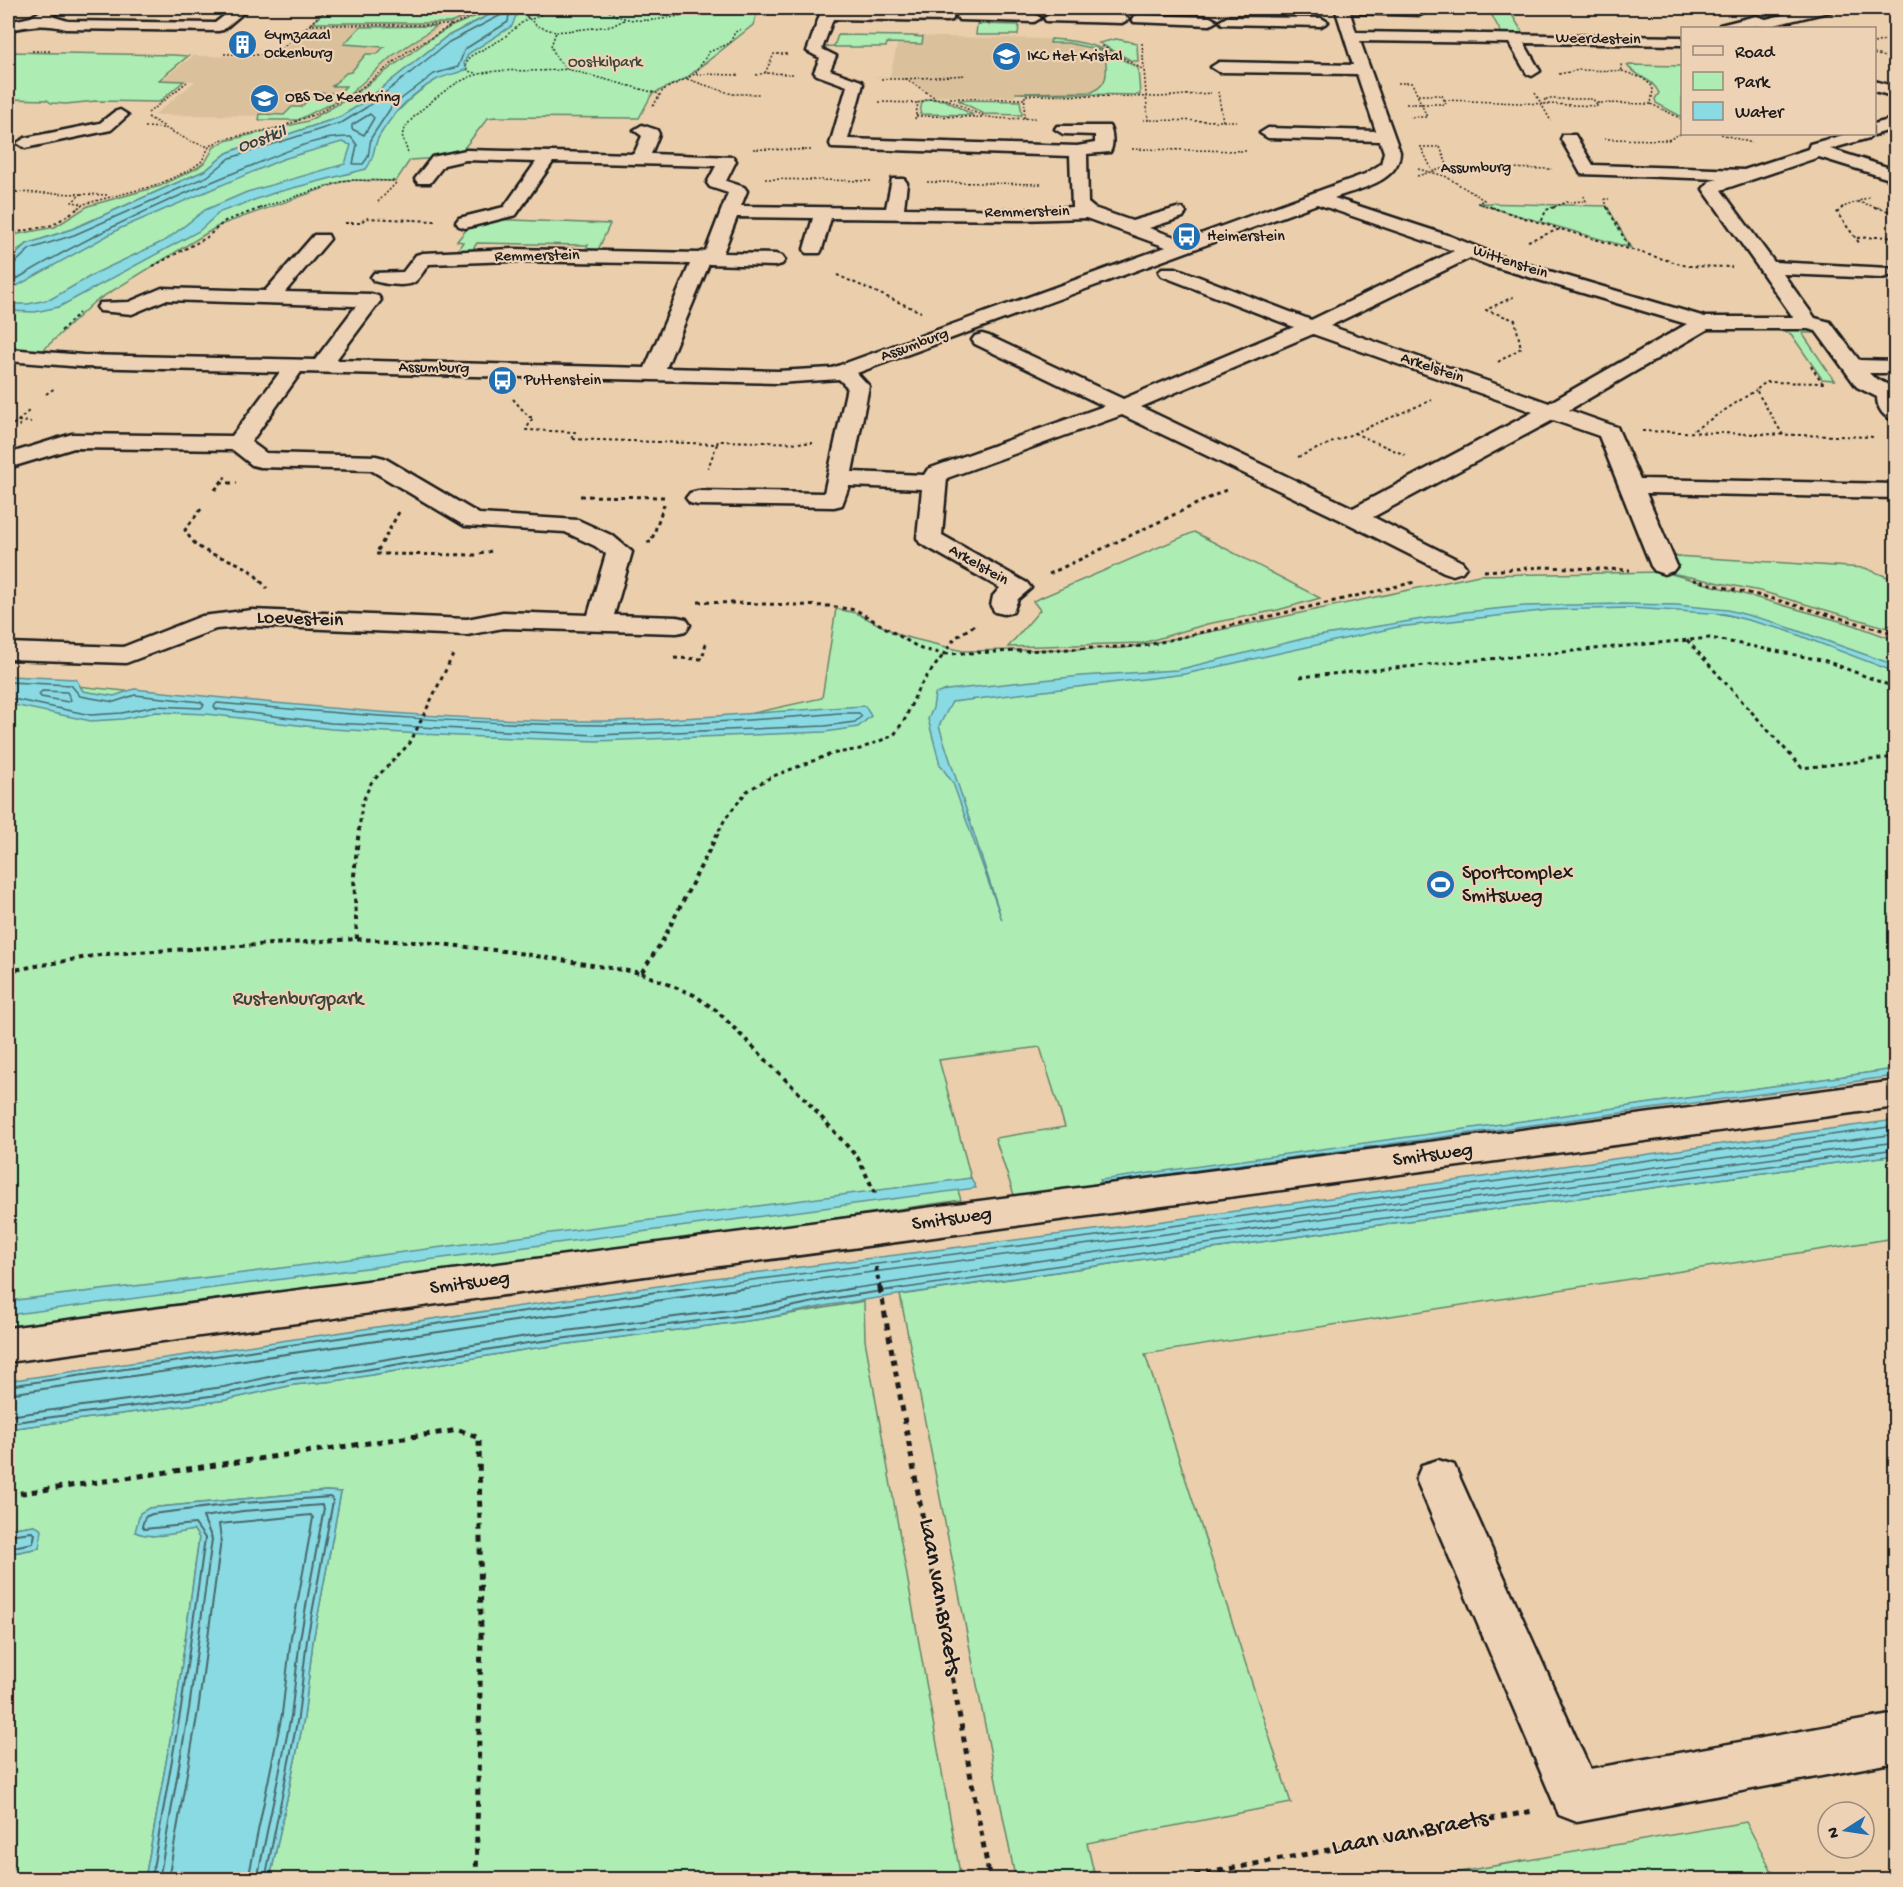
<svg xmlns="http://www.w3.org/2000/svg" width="1903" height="1887" viewBox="0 0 1903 1887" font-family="'Gochi Hand',sans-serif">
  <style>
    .built { fill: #dac19c }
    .green { fill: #adecb3; stroke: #648468; stroke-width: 1.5; fill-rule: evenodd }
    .water { fill: #89dae2; stroke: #5d8e93; stroke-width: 1.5 }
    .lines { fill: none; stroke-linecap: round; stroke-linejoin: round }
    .shore-far1 { stroke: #48686b; stroke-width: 1.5 }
    .shore { stroke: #48686b; stroke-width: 2 }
    .minor-casing { stroke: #1c1c1c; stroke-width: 5 }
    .path-far4 { stroke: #1c1c1c; stroke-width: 1.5; stroke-dasharray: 2 2; stroke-linecap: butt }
    .path-far3 { stroke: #1c1c1c; stroke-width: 2; stroke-dasharray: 3 3; stroke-linecap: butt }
    .path-far2 { stroke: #1c1c1c; stroke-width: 3; stroke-dasharray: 4 4; stroke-linecap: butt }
    .path-far1 { stroke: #1c1c1c; stroke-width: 4; stroke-dasharray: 4.5 4.5; stroke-linecap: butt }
    .path { stroke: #1c1c1c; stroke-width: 5; stroke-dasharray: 6 6; stroke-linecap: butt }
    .minor { fill: #eed2b5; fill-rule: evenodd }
    .path-bridge { stroke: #1c1c1c; stroke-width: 1.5; stroke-dasharray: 2 2; stroke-linecap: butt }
    .labels { text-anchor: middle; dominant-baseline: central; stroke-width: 4.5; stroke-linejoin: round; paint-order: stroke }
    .far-poi-label { font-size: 16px; fill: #1c1c1c; stroke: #eed2b5; text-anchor: start }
    .far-street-label { font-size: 16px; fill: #1c1c1c; stroke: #eed2b5 }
    .far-park-label { font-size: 16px; fill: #39463a; stroke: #eed2b5 }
    .far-water-label { font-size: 18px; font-style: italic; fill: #324244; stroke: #eed2b5 }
    .street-label { font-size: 20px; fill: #1c1c1c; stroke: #eed2b5 }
    .poi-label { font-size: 20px; fill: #1c1c1c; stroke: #eed2b5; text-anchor: start }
    .park-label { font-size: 20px; fill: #39463a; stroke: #eed2b5 }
    .near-street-label { font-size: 24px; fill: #1c1c1c; stroke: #eed2b5 }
  </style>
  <rect width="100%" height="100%" fill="#ebcfac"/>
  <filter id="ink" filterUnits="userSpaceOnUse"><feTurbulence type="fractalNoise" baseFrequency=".0167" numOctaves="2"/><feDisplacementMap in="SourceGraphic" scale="12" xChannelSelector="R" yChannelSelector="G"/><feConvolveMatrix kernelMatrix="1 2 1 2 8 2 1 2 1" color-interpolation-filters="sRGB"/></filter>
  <g filter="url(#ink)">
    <path class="built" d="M311,26H443L343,96L297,116L154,115L195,81L161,80L193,56L276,57Z
      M899,36L1051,39L1074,40L1097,45L1138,68L1140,95L1016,93L1015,97L934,96L907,78L871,77L890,76Z"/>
    <path class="green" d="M329,8H449L484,10L450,23H312Z
      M495,8H502L446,37L363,103L340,117L289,134L258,141L227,153L206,170L72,229L27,244L16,251H8V236L55,227L88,206L160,186L197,168L206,161L214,147L225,141L308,121L349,98L430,39L450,27Z
      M518,8H759L753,25L685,79L652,94L639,118L496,117L488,118L457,157L410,160L396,181L347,180L220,225L94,302L41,352L8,357V286L136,217L241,171L392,117L411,98L515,16Z
      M1488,8H1508L1526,38H1504Z
      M977,24L1019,25L1018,35H976Z
      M437,26L392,56L350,94L298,120H259L260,114L284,115L292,107H301L315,93H339L346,86H332L346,73L351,72L366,54H377L384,47L344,44L360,27Z
      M838,35L911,36L923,37L922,44L887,43L886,47H821L834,46Z
      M1051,39C1090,41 1104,49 1138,68L1140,95L1015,93L1092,92C1111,83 1106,69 1105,51L1068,43H1050Z
      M1116,39L1137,43L1138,61H1132L1099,43Z
      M8,52L174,55L188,56L159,80L184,81L159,102L96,101L66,104L51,103L47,100L8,99Z
      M1627,65L1682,66V117L1656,103L1655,99L1659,93C1652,77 1635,78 1627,65Z
      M928,99L945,100L973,115L920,114L922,102Z
      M958,100L1020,101L1022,115L984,114Z
      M1477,203L1607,206L1631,248L1496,209Z
      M487,219L610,224L598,250L586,249L588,245H584L477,243L469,255L455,254L463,242L457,241L471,224Z
      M1774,326L1804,327L1816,331L1818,333H1802L1834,380L1822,379L1791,334L1777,330Z
      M1194,532L1320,598L1278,610L1207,624L1143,643L1008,647L1040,610L1033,601Z
      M1675,556L1865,568L1895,580V630L1760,591L1670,573L1669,559Z
      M1664,572L1854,625L1895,640V1069L1101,1181L1102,1183L1022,1196L1014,1195L995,1138L1065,1127L1040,1047L939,1060L971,1178L955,1181L961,1200L568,1257L8,1331V679L518,731L694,726L822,698L836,609L856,613L902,636L963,651L1125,648L1230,628L1479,575ZM1668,605L1737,613L1770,625C1736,617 1702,608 1666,606C1588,602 1510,613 1432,619L1528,607Z
      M1895,1155V1238L1145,1354L1291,1803L1087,1843L1095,1877L1083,1879H1025L1014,1872L900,1295L1349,1229Z
      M864,1301L865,1340L961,1879H270L304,1718L313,1641L341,1492L326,1491L149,1508L151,1536L194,1530L199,1537L176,1707L145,1879H8V1554L39,1548L34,1525L8,1529V1429L226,1400L293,1385L335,1381L529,1349L762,1319Z
      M1746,1822L1776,1879H1419Z"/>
    <path class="water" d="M503,8H519L512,26L468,54L464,64L467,69C457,74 445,75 436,80C413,93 393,113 380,135C372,147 376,157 366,169L274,193L220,212L199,231L59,307L35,312L8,311V304H28L51,299L96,273L166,240L205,210L247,192L345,164L351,145L342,142L283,159L121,228L8,291V262L27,244L72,229L206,170L227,153L258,141L289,134L340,117L363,103L446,37Z
      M1621,604L1677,605L1728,610L1770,621L1895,665V672L1785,630L1725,614L1630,608L1550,610L1398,627L1185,674L952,702L939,726L1002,920L953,783L940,765L928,719L933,708L935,694L947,690L1081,676L1177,670L1306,638L1465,612L1524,606Z
      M8,676L76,679L83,691L114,696L134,689C290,705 449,722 606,721C693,720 778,710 865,706L871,716L858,727L825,732L597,741L459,736L331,729L206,714L156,712L123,719L91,721L8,704Z
      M1895,1069V1076L1102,1183L1100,1180Z
      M1895,1120V1155L1349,1229L830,1305L762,1319L529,1349L335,1381L293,1385L226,1400L8,1429V1381L706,1279L1142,1224Z
      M971,1178L976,1188L8,1315V1301L244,1273Z
      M326,1491L341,1492L313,1641L304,1718L270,1879H145L176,1707L199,1538L194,1530C175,1533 153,1540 135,1532L140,1513L149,1508Z
      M34,1525L42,1530L39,1548L8,1554V1529Z"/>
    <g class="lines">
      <path class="shore-far1" d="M370,114L374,118L364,135L352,129V125Z
        M8,265L14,264L30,249L74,235L208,176L230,158L343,122L367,107L449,42L505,13L509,14L508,22L465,49L458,67L434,74L392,106L371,138L368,157L363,164H353L357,145L351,137C315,136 284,153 251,166C167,199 86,237 8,284
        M8,682L71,685L80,696L114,702L135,695L201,702L204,705L201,708L155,706L122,713L91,715L8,698
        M42,691L67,692L71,700L68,702L41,697L39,694Z
        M217,703C347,714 477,725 607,725C685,725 762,720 839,713H859L862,716L855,722L825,726L597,735L331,723L216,709L214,706Z
        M674,1290L1143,1230L1896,1126
        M733,1290L1144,1237L1896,1134
        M843,1290L1347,1215L1896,1142
        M892,1290L1348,1223L1896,1149"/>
      <path class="shore" d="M8,1386L684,1288
        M8,1394L745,1288
        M8,1416L224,1387L291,1372L333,1368L527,1336L760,1306L853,1288
        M8,1423L225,1394L292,1379L334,1375L528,1343L761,1313L829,1299L902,1288
        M8,1535L32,1532L35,1534L33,1543L8,1548
        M151,1880L181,1708L205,1538L195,1524L144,1529L142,1526L145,1517L152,1514L243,1503L331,1497L333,1501L307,1640L298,1717L265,1880
        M159,1880L189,1709L212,1539L203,1517L243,1511L322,1505L324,1508L300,1639L291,1716L257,1880
        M168,1880L198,1711L221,1540L219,1524L311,1515L313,1518L291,1637L282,1714L248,1880"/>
      <defs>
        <path id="minor" d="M46,8H59L58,12L51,16L68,21L215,23L234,8H249L223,30L218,31L66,29C42,23 31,26 8,30V22L31,17Z
          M749,8H838L836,11L952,14L954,17L952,20L947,21L833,19L822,49L836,56L830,70L861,81L863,84L848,139L1077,146L1095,143V135L1063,134L1055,129L1057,126H1109C1113,132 1114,146 1110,152L1087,154L1088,203L1094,208L1132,221L1177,208L1183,209L1186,213L1183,217L1149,228L1184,240L1365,174L1381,164L1384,152L1380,141L1268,138L1260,133L1268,128L1376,131L1357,74L1219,72L1211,67L1219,62L1353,65L1335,8H1426L1427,11L1420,15L1350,13L1356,32L1682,37V45L1524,43L1540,71L1532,76L1527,74L1509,43L1360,41L1400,152C1399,183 1357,189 1334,198L1450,236L1502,257L1705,317H1793L1703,189L1710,181L1718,179L1581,174L1561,139L1563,135H1575L1593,165L1744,170L1808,149L1810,144L1847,134H1874V124L1896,118V128L1874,135L1871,134L1869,138L1830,149L1896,170V181L1819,157L1721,190L1774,262L1889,268L1892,272L1889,276L1882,278L1783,274L1815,318L1830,322L1859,360L1896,361V373H1869L1873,377L1896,389V421C1884,418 1877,409 1877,397L1857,387L1816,331L1808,329H1708L1569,410L1617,427L1640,479L1896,484V498L1646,493L1677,566L1673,571L1664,574L1655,571L1651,566L1599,436L1553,420L1373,517L1462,562L1466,567L1462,572L1453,575L1444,572L1345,522L1122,415L947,478L942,535L1027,583L1031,588L1018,599L1013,612L1004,614L995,612L991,606L993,596L1000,588L920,543L917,538L922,489L849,486L842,505L834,507L698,505L690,503L686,498L690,493L698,491L824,493L847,387L839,379L778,383L301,372L251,442L266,453L376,456L384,458L479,514L578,520L613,536L632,552L614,615L677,617L686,619L690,625L686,631L677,633L503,628L467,635L252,626L216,629L126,663L8,659V643L123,647L202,616L252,610L467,619L503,612L588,615L606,554L595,546L565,532L465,526L371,470L260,467L252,465L233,450L74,448L8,468V454L72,434L232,436L280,372L83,367L8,361V349L83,355L315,360L356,306L165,300L132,314L100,311L97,307L100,303L129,302L162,288L265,291L314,235H328L330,239L285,292L371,294L378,296L381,300L336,360L645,368L690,264L512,261L429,264C424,270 419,280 413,283C403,287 384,284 374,281L371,277L374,273L403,272L416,255L423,253L512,249L698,253L706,250L728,193L710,187L707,183L716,166L553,162L516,215L465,228L459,226L456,222L459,218L504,207L536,162L466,160L444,165L430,183H418L415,179L432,157L466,150L634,154L642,136L634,130L642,125L657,130L659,134L651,154L733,157L736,161L726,181L744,187L747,191L741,206L886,208L892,179H904L907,183L904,208L1021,210L1072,207L1070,156L832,148L830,144L847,86L817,75L814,72L820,58L807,51L821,12H756ZM1317,204L1454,251L1311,320L1176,268H1162L1159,272L1162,276L1294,327L1123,399L989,336L982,334L975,336L972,340L975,344L1104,406L928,469L924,475L852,472L869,386L857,373ZM737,217L813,218L804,249L806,253H820L822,249L831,218L1021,220L1086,218L1166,247L832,368L778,371L666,368L709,264L775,266L782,264L785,260L782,256L775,254L723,253ZM1470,258L1488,265L1687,324L1549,403L1330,326ZM1313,334L1533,412L1353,508L1141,407Z
          M1812,8H1834L1832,11L1766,27C1750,23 1734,30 1718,28L1720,25L1756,16L1766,19Z
          M964,13L1034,14L1041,18L1034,22L959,20L957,17L959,14Z
          M1051,14L1122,15L1129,19L1122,23L1046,21L1044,18Z
          M1139,15L1210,17L1217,21L1210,25L1134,22L1132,19L1134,16Z
          M1227,17L1321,18L1328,22L1321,26L1222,24L1220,21Z
          M1874,81L1896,87V97L1874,91Z
          M120,110L128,115L111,130L25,148L17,143L25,138L100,123L114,112Z
          M1896,1081V1107L8,1362V1328Z
          M1438,1460L1454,1465L1590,1769L1896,1714V1762L1577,1822L1559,1815L1416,1479L1422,1465Z"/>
      </defs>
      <use href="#minor" class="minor-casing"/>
      <path class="path-far4" d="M468,8L465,11L474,15
        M606,8C624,29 679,19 701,8
        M532,19L553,8
        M310,24L327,8
        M556,32L612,26L626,19
        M1142,43L1148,120
        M1874,43L1896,37
        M1102,46L1144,70
        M32,51H52
        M224,54L274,55L309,25H451
        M787,54H774L765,73L793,74
        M1874,54L1896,60
        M567,69L659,94
        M1622,71L1642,78L1651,85L1653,90L1651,104L1682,119
        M475,73L468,71L466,65L469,57L502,39L529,17
        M696,74L739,75
        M1559,74L1579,70L1622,71L1621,64
        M756,75L765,73
        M687,79L732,94H759
        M881,79H906L934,97
        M906,79L966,75
        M1398,83H1412L1427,117H1410
        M1535,93L1551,121
        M950,98L1025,99
        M1444,100L1598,106L1593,99H1544L1546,102
        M879,102L918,103
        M1597,103L1651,104
        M1406,104H1446L1442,95H1418
        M653,106L663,90L695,74L709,52L730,43L735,32L742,29
        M148,113L187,82
        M916,116L984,117
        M148,117L165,127
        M1024,118L1025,95L1160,97L1211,93
        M915,119L918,103C951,89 959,111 989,117C1004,120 1020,118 1036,118
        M1143,120L1223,121L1218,92
        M1223,121H1236
        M145,127L165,128L190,141L209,147
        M1721,134L1752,143
        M1604,139L1668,140L1682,133
        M1420,147H1440L1448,167
        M753,149L811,150
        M1132,149L1247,151
        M1422,149L1432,170
        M408,153L402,135C408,120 420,111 432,101C484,57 507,76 567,69L557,59L551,46L556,32L537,26L521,11L524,8
        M1418,169L1445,176L1484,200L1478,203L1495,208
        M1417,176L1448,167L1552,169
        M765,179L871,181
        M927,182L1042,184
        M8,187L17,192
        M8,192L81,194L72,202L83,204
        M81,194L107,195
        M378,202L396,183
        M1858,202L1880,208
        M78,208L84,204L157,185L190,170L202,161L209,147L220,140L281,127L318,113L357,91L408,51L452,25L493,8
        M260,208L346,180L395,181
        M1551,208L1567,202L1586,201L1584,196
        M1607,208L1605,199H1609
        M1841,208L1869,197"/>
      <path class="path-far3" d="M1490,207L1541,223
        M1555,207L1546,210L1541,223L1560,229
        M1607,207L1630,249
        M1843,207L1837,213L1860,244
        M1874,207L1896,213
        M345,223H361L365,218L435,221
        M8,234L53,225L80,207
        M1857,238L1896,236
        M1528,241L1560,229L1687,266L1732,267
        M153,266L206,238L225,221L264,207
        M837,275L921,312
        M61,331L79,313
        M1498,362L1521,348L1515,320L1486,310L1515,296
        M1811,366L1822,382
        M46,394L55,388
        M513,399L529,417H533L526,430L575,432L571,439L717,444L708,468
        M20,427L18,421L30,410
        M8,428L18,421L31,422
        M1694,430L1756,390
        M1642,431L1875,437
        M1354,433L1405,455
        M1783,435L1756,390L1766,382L1825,383
        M717,444L718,441L813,443
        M1298,457L1432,400
        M224,479L227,474"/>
      <path class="path-far2" d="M220,483H237
        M215,490L225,477
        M580,496L665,497
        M201,509L185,530C200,557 218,553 243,566C253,571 259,580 267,588
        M399,512L376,554L477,555L491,551
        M647,542H651L665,502
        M1484,571L1543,567L1630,570
        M1049,574L1226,490
        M1693,580L1770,598L1896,634
        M698,602L829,606L856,610L921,649L944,654L955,638L976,624
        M1687,640L1802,768L1896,757
        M674,658L702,659L706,643
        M1300,677L1710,638L1826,661L1896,688
        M359,831L362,803L371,783L410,743L453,655
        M719,831L725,819L747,791L771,777L831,754L860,749L894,735L905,719L919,687L944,654L1144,646L1415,582"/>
      <path class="path-far1" d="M357,939L354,876L359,829
        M8,971L105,954L357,939L432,943L512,952L641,973L663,940L720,829
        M641,973L694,995L717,1011L804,1098L858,1158L875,1193
        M876,1267L880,1290"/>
      <path class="path" d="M880,1288L990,1880
        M8,1495L459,1430L479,1438L481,1638L476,1880
        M1171,1880L1533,1811"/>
      <use href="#minor" class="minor"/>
      <path class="path-bridge" d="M1041,16V20
        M1130,17V21
        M954,18L955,14
        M1215,19L1216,22"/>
    </g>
  </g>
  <defs>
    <symbol id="building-disc" viewBox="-11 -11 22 22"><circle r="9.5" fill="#1f6fb2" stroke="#eed2b5"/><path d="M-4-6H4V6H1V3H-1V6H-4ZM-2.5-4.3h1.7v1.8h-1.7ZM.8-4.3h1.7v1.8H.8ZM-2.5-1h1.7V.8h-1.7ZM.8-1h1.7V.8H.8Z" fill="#fff"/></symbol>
    <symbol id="school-disc" viewBox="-11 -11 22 22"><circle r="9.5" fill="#1f6fb2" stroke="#eed2b5"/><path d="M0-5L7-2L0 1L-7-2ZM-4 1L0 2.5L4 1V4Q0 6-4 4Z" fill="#fff"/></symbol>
    <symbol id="bus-disc" viewBox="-11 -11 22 22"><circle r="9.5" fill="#1f6fb2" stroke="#eed2b5"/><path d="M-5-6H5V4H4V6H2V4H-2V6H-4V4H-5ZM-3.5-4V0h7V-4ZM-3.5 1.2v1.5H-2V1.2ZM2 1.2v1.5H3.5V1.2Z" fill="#fff"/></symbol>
    <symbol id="stadium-disc" viewBox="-11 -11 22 22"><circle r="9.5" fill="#1f6fb2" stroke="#eed2b5"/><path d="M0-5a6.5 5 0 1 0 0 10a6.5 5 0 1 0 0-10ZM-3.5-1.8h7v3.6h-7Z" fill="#fff"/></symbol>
  </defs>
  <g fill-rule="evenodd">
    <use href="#building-disc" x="226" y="28" width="33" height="33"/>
    <use href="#school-disc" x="990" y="40" width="33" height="33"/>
    <use href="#school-disc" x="248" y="82" width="33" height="33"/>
    <use href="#bus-disc" x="1170" y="220" width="33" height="33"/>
    <use href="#bus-disc" x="486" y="364" width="33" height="33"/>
    <use href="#stadium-disc" x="1424" y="868" width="33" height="33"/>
  </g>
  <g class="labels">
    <g class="far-poi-label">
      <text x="264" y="36">Gymzaaal<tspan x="264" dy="18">Ockenburg</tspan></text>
      <text x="1027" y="57">IKC Het Kristal</text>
      <text x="285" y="98">OBS De Keerkring</text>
      <text x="1207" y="237">Heimerstein</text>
      <text x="524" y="381">Puttenstein</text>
    </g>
    <g class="far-street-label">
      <text transform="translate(1598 40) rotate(1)">Weerdestein</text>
      <text transform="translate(1476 169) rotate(-1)">Assumburg</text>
      <text transform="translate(1027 213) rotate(-1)">Remmerstein</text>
      <text transform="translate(537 257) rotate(-1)">Remmerstein</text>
      <text transform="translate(1510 263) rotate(18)">Wittenstein</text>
      <text transform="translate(915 346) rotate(-20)">Assumburg</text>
      <text transform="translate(434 369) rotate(1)">Assumburg</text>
      <text transform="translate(1432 369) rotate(19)">Arkelstein</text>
      <text transform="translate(978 566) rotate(30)">Arkelstein</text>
    </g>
    <g class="far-park-label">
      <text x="605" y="63">Oostkilpark</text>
    </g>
    <g class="far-water-label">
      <text transform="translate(262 140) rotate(-20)">Oostkil</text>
    </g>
    <g class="street-label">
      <text transform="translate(300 620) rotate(2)">Loevestein</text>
      <text transform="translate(1433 1156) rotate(-8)">Smitsweg</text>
      <text transform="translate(952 1220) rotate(-8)">Smitsweg</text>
      <text transform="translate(470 1284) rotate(-8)">Smitsweg</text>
    </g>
    <g class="poi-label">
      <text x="1462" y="874">Sportcomplex<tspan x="1462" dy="23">Smitsweg</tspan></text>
    </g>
    <g class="park-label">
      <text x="298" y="1000">Rustenburgpark</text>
    </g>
    <g class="near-street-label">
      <text transform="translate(939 1597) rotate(80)">Laan van Braets</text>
      <text transform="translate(1410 1834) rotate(-11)">Laan van Braets</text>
    </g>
  </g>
  <rect width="1903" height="1887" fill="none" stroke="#eed2b5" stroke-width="30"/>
  <rect x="15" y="15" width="1873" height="1857" fill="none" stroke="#1c1c1c" stroke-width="2" filter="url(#ink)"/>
  <rect x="1681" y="27" width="195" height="108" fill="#eed2b5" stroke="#9a8978" stroke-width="1.5"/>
  <rect x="1693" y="46" width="30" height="9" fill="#eed2b5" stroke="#9a8978" stroke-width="1.5"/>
  <text x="1735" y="57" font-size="18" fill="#1c1c1c">Road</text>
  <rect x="1693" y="72" width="30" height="18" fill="#adecb3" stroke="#9a8978" stroke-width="1.5"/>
  <text x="1735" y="87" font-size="18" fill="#1c1c1c">Park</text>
  <rect x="1693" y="102" width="30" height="18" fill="#89dae2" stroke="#9a8978" stroke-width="1.5"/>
  <text x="1735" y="117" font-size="18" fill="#1c1c1c">Water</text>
  <g transform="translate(1846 1830) rotate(258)"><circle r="28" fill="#eed2b5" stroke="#9a8978" stroke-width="1.5"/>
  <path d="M0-4.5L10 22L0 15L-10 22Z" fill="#1f6fb2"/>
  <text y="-9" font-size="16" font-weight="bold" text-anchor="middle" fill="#1c1c1c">N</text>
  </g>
</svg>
